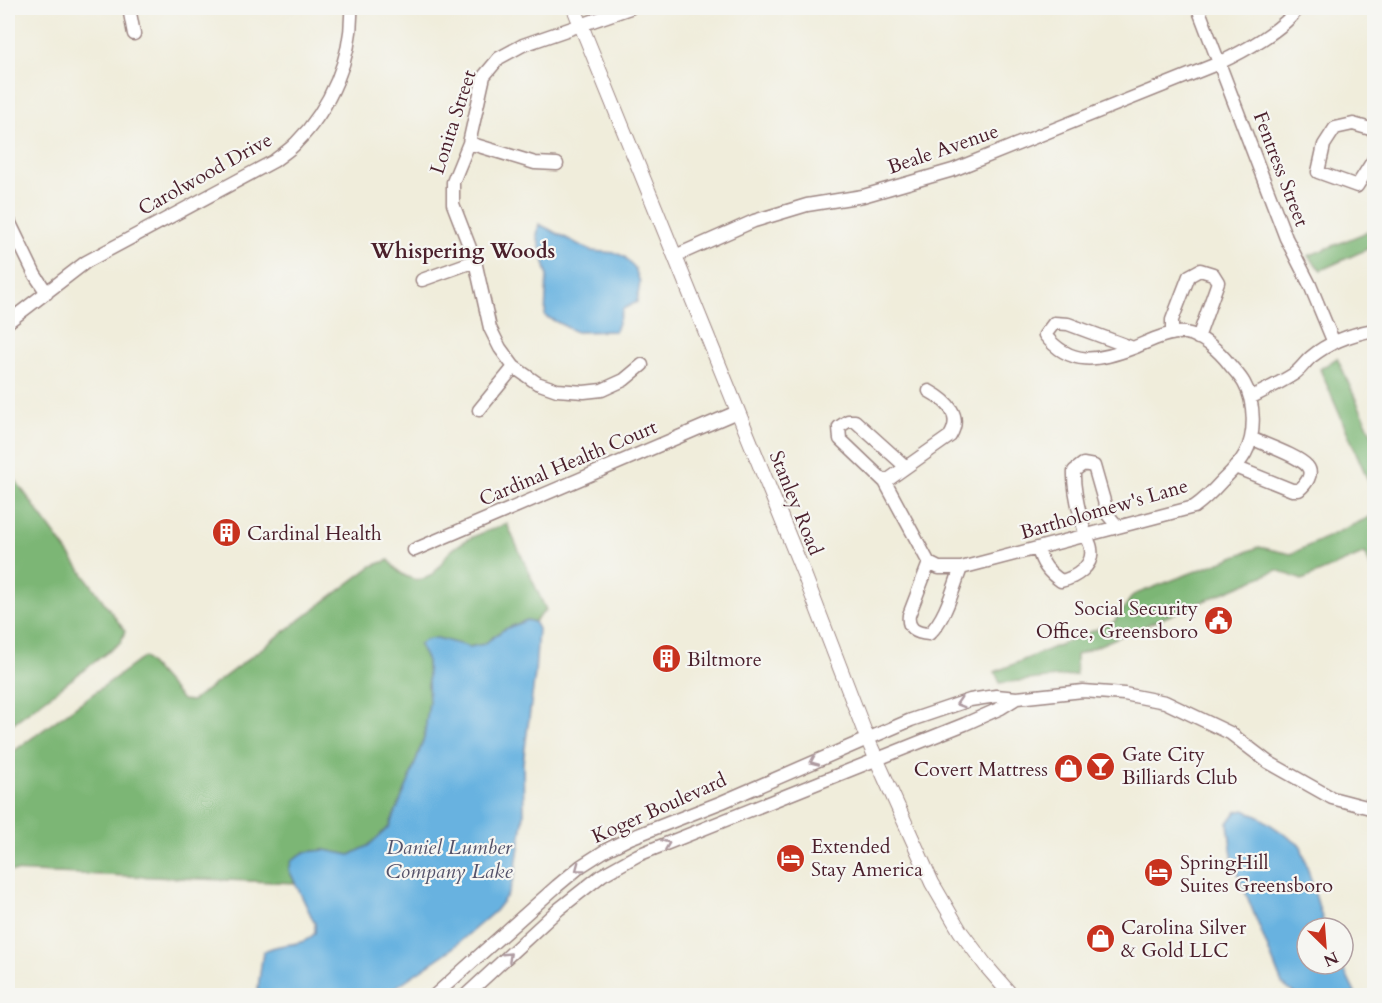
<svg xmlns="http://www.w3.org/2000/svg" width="1382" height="1003" viewBox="0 0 1382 1003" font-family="Cardo,serif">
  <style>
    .forest { fill: #7cb674; stroke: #636a50; stroke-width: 1.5 }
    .water { fill: #67b2e0; stroke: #586886; stroke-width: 1.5 }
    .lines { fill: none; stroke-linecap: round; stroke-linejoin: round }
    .minor-casing { stroke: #9d8683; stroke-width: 15 }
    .tertiary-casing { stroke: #9d8683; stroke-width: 16 }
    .minor { stroke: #fff; stroke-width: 12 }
    .tertiary { stroke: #fff; stroke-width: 14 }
    .oneway { stroke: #ae9aa0 }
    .labels { text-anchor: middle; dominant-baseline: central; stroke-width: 4.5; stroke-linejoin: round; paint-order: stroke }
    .street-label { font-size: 20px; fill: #4a1f2b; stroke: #f6f6f2 }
    .poi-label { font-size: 20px; fill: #4a1f2b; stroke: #f6f6f2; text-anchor: start }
    .neighbourhood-label { font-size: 21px; font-weight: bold; fill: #4a1f2b; stroke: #f6f6f2 }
    .water-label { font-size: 21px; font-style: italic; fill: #54526a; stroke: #f6f6f2 }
  </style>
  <rect width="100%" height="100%" fill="#f6f6f2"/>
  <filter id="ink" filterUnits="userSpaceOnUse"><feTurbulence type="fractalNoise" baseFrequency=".0167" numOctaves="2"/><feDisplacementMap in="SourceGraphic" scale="12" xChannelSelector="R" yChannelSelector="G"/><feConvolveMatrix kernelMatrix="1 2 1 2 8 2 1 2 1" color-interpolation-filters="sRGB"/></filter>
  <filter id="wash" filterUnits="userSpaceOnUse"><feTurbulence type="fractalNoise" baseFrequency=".008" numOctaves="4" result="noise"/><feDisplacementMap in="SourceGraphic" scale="24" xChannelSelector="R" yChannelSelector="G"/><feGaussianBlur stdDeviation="1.35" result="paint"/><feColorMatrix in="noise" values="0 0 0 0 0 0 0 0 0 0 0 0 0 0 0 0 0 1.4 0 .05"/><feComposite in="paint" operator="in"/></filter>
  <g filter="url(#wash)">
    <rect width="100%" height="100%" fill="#f0eddb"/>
    <path class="forest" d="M1374,229V246L1321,270L1308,256Z
      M1337,358L1374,439V494L1320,369Z
      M8,470L125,631L121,642L8,727Z
      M1374,515V575L1365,553L1302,580L1277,570L1076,655V675L1000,683L995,672L1114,622L1133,595L1259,547L1291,554Z
      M507,524L546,610L534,622L527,620L503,630L484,644L469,647L437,638L420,645L427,661L429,702L424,738L408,783L389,827L368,846L350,855L325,850L305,852L292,860L289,870L295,883L8,871V770L10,754L144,657L182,700L192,701L372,566L389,560C400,578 423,589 438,568C443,562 445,555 452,550C467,537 488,531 507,524Z"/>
    <path class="water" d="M539,224L591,251L616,253L625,257L635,269L640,282L637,302L623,309L615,331L576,332L545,316L547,274L537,235Z
      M527,620L534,622L538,629L535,674L523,763L524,815L515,873L509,893L495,911L449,951L384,995H257L263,952C280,941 301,949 315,933V924L289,870L292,860L305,852L325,850L350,855L368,846L389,827L408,783L424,738L429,702L427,661L419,645L425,640L437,638L470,647L484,644L503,630Z
      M1244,810L1261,818L1301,846L1325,928H1307V964H1341L1356,995H1296L1282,984L1239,876L1232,856L1228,823L1236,812Z"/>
  </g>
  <g filter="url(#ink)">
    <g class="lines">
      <defs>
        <path id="minor" d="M129,8L134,34
          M630,8L523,45L499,58L484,76L469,143L453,182V204L475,261L490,328L500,348L514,367L537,383L557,390L584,392L602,390L624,380L642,365
          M1198,8L1286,238L1310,285L1334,343
          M1374,130L1353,124L1335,128L1324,145L1318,172L1357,186L1374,159
          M469,143L535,163L557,164
          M8,219L35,275L47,293
          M675,256L754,221L807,205L863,196L953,170L1219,63C1243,52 1284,29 1298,8
          M422,280L475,261
          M8,322L86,262L274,161C281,155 290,150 296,143C330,109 353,56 351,8
          M1054,323L1068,324L1133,348C1099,361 1070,367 1045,335Z
          M1172,334V320L1189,276L1200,270L1213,274L1218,282L1198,338
          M1250,398C1265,390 1280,383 1294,374C1301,369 1305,362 1311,357C1328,343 1352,334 1374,330
          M479,410L514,367
          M906,467L855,421H848L839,427L840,439L885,482L929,563L939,568H961L1194,507C1204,500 1212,492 1221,482C1229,474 1239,465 1245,454C1256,435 1255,402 1244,383C1240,376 1234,370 1230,365C1220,352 1202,335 1185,333C1168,331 1148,342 1133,348
          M1235,467L1292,490H1299C1306,484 1314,474 1307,466C1299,456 1263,444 1251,438
          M885,482L950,436C963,415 947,401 929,391
          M1038,549C1042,564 1048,572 1061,581C1075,578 1094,566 1091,549C1091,545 1088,540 1086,536C1080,516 1073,491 1074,471L1083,464L1094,466L1108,515L1118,527
          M414,550L737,412
          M929,563L909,615C907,629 916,633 929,634C946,618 953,589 961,568
          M434,996L557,886L581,866L606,850L630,838L722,802L911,720L970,700L996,696L1017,698L1083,691L1124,694L1165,702L1230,733L1268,762L1332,798L1374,809
          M465,996L559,909L602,875L638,855L965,724L1001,708L1017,698"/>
        <path id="tertiary" d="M574,8L804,574L867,738L932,883L960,931L987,967L1012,996"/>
      </defs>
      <use href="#minor" class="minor-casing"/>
      <use href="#tertiary" class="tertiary-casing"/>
      <use href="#minor" class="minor"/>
      <use href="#tertiary" class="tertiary"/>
    </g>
    <defs><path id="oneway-chevron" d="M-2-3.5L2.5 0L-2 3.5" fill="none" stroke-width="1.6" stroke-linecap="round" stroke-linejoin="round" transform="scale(1.5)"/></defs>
    <g class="oneway">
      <use href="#oneway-chevron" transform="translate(960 703) rotate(163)"/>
      <use href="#oneway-chevron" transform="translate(814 761) rotate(156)"/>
      <use href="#oneway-chevron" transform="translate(666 844) rotate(-22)"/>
      <use href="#oneway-chevron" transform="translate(579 868) rotate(143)"/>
      <use href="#oneway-chevron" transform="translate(508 956) rotate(-43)"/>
    </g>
  </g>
  <defs>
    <symbol id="building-disc" viewBox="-11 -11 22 22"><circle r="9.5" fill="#c8321e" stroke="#f6f6f2"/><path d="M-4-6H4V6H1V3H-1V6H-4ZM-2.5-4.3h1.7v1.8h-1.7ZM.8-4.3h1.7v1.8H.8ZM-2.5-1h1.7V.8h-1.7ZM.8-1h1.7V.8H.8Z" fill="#fff"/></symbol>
    <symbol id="civic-disc" viewBox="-11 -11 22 22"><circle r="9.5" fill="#c8321e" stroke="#f6f6f2"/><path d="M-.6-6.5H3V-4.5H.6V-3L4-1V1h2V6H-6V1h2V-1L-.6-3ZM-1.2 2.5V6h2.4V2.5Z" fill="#fff"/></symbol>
    <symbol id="bar-disc" viewBox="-11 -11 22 22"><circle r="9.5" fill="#c8321e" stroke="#f6f6f2"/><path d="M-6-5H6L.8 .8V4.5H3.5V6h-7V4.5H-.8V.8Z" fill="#fff"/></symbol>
    <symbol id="shop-disc" viewBox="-11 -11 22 22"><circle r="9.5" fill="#c8321e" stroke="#f6f6f2"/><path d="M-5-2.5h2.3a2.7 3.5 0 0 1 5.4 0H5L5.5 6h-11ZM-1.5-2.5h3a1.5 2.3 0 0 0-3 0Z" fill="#fff"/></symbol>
    <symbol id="hotel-disc" viewBox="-11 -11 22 22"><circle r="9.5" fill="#c8321e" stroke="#f6f6f2"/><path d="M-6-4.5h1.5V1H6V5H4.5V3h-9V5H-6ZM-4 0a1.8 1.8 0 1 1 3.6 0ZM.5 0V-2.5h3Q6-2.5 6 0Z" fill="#fff"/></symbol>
  </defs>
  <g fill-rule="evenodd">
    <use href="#building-disc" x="210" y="516" width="33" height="33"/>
    <use href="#civic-disc" x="1202" y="604" width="33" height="33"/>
    <use href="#building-disc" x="650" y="642" width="33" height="33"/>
    <use href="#bar-disc" x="1084" y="750" width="33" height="33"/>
    <use href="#shop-disc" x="1052" y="752" width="33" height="33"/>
    <use href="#hotel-disc" x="774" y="842" width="33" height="33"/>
    <use href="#hotel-disc" x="1142" y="856" width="33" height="33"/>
    <use href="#shop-disc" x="1084" y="922" width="33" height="33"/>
  </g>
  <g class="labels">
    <g class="street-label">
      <text transform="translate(453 122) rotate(-72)">Lonita Street</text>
      <text transform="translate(943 149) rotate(-19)">Beale Avenue</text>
      <text transform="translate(1281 169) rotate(69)">Fentress Street</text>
      <text transform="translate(205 174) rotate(-29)">Carolwood Drive</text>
      <text transform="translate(568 463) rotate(-23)">Cardinal Health Court</text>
      <text transform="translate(796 503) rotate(68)">Stanley Road</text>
      <text transform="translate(1104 509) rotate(-16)">Bartholomew's Lane</text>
      <text transform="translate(659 808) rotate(-24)">Koger Boulevard</text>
    </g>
    <g class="poi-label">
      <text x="247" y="533">Cardinal Health</text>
      <text x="1198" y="608" text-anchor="end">Social Security<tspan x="1198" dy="23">Office, Greensboro</tspan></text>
      <text x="687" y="659">Biltmore</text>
      <text x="1122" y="754">Gate City<tspan x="1122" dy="23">Billiards Club</tspan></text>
      <text x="1048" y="769" text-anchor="end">Covert Mattress</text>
      <text x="811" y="846">Extended<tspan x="811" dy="23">Stay America</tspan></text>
      <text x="1180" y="862">SpringHill<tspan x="1180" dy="23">Suites Greensboro</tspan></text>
      <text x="1121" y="927">Carolina Silver<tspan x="1121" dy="23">&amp; Gold LLC</tspan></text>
    </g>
    <g class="neighbourhood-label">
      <text x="463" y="251">Whispering Woods</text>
    </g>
    <g class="water-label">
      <text x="449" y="847">Daniel Lumber<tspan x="449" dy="24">Company Lake</tspan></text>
    </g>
  </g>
  <rect width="1382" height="1003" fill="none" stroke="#f6f6f2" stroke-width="30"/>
  <g transform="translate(1325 946) rotate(155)"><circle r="28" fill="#f6f6f2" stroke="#b1a0a2" stroke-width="1.5"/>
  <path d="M0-4.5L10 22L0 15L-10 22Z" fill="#c8321e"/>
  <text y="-9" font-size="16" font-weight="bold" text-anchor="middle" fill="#4a1f2b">N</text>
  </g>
</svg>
